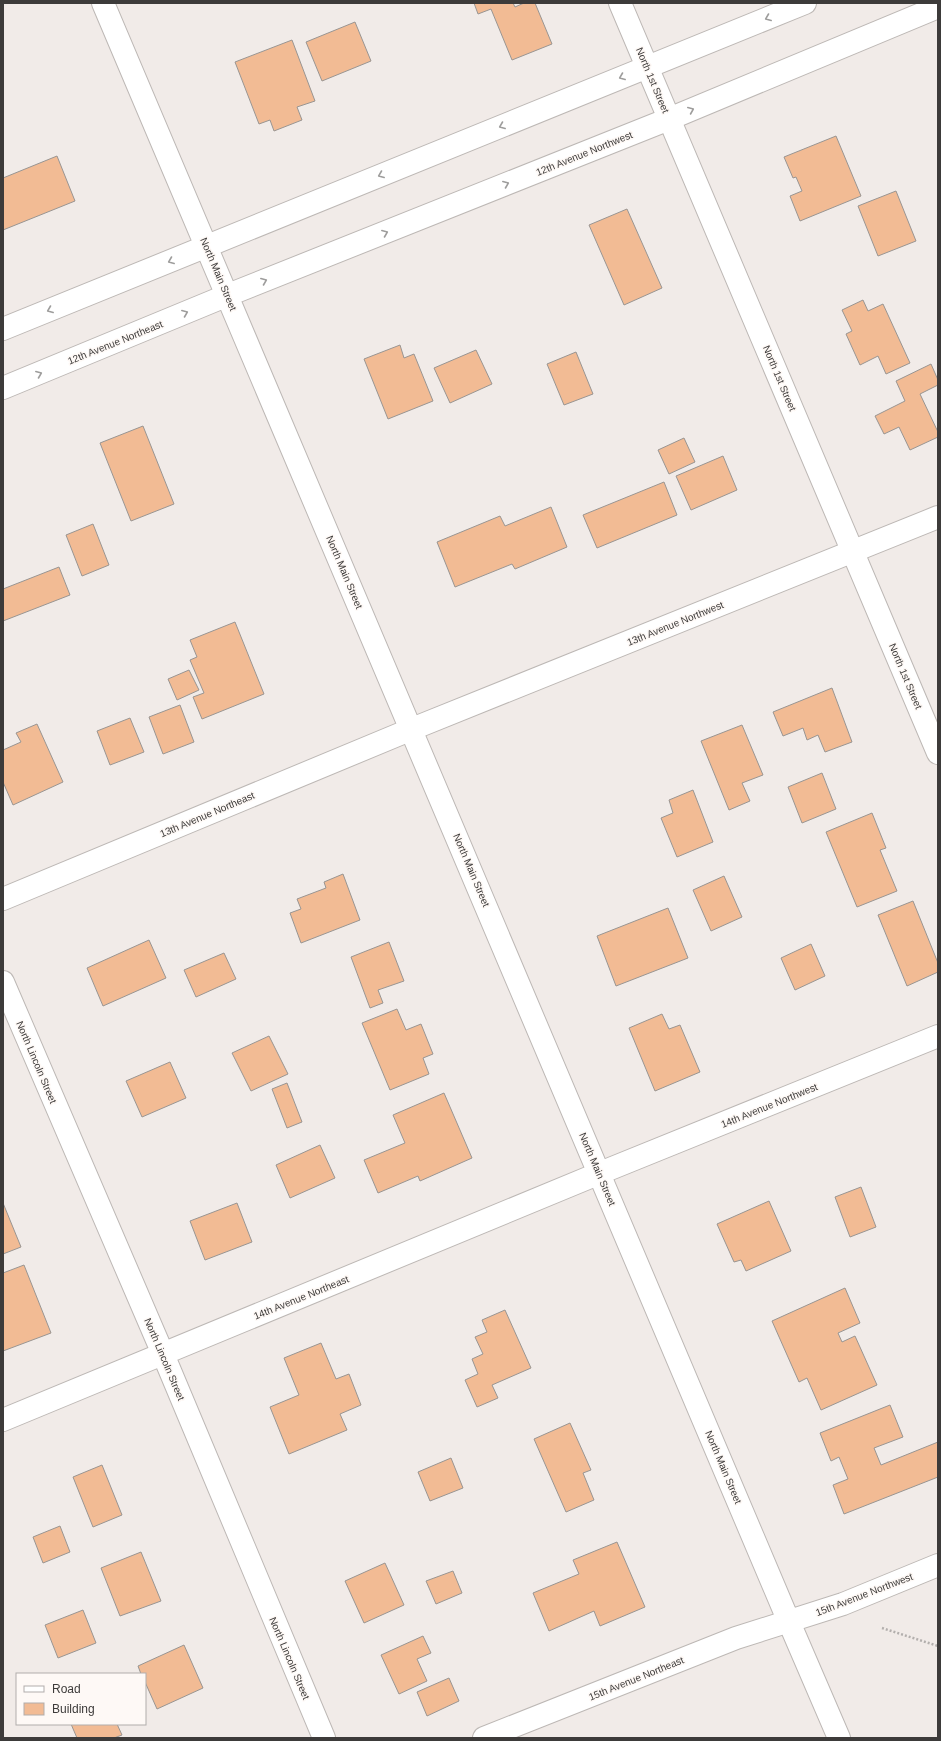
<svg xmlns="http://www.w3.org/2000/svg" width="941" height="1741" viewBox="0 0 941 1741" font-family="Arial,sans-serif">
<style>
.building{fill:#f2bb94;stroke:#999592}
.lines{fill:none;stroke-linecap:round;stroke-linejoin:round}
.street-casing{stroke:#bdb8b5;stroke-width:24}
.secondary-casing{stroke:#bdb8b5;stroke-width:24}
.path{stroke:#b3afad;stroke-width:2.5;stroke-dasharray:2 2;stroke-linecap:butt}
.street{stroke:#fff;stroke-width:22}
.secondary{stroke:#fff;stroke-width:22}
.oneway{stroke:#9e9d9c}
.labels{text-anchor:middle;stroke-width:3;stroke-linejoin:round;paint-order:stroke}
.street-label{font-size:10px;fill:#3d3b3a;stroke:#fef9f6}
</style>
<rect width="100%" height="100%" fill="#f1ebe8"/>
<path class="building" d="M474 3H513L515 7 524 3H535L552 44 512 60 491 9 478 14Z
M355 22 371 61 322 81 306 42Z
M292 40 315 101 297 107 302 120 274 131 270 120 259 124 235 62Z
M836 136 861 196 800 221 790 196 802 191 796 177 793 178 784 157Z
M57 156 75 201 3 230V178Z
M896 191 916 241 878 256 858 206Z
M627 209 662 288 624 305 589 225Z
M863 300 868 311 883 304 910 363 886 374 878 356 860 365 846 334 852 331 842 310Z
M400 345 404 358 414 354 433 401 388 419 364 359Z
M476 350 492 384 450 403 434 368Z
M576 352 593 394 564 405 547 364Z
M931 364 938 380V385L920 394 938 432V437L910 450 899 427 884 434 875 416 905 401 896 381Z
M143 426 174 504 131 521 100 443Z
M684 438 695 462 669 474 658 450Z
M723 456 737 490 691 510 676 476Z
M664 482 677 515 597 548 583 515Z
M551 507 567 547 515 569 512 564 455 587 437 542 500 516 505 526Z
M93 524 109 565 82 576 66 535Z
M59 567 70 595 3 621V589Z
M235 622 264 694 202 719 193 697 204 693 190 660 197 657 190 640Z
M189 670 199 690 177 700 168 679Z
M832 688 852 742 825 752 818 735 807 740 803 728 783 736 773 712Z
M180 705 194 742 163 754 149 717Z
M130 718 144 752 110 765 97 731Z
M37 724 63 782 13 805 3 782V750L21 742 16 733Z
M742 725 763 775 742 783 750 801 729 810 701 741Z
M822 773 836 809 802 823 788 787Z
M693 790 713 842 677 857 661 818 673 813 669 800Z
M872 813 886 848 880 850 897 891 857 907 826 832Z
M343 874 360 920 301 943 290 913 301 909 297 899 326 888 324 882Z
M724 876 742 917 711 931 693 890Z
M913 901 938 963V972L907 986 878 915Z
M668 908 688 958 616 986 597 936Z
M149 940 166 978 103 1006 87 968Z
M389 942 404 981 378 990 383 1003 370 1008 351 957Z
M811 944 825 976 795 990 781 958Z
M224 953 236 979 196 997 184 970Z
M397 1009 406 1030 421 1024 433 1054 423 1058 429 1074 390 1090 362 1023Z
M662 1014 669 1029 680 1025 700 1072 655 1091 629 1028Z
M269 1036 288 1074 251 1091 232 1053Z
M170 1062 186 1098 142 1117 126 1081Z
M287 1083 302 1122 287 1128 272 1089Z
M444 1093 472 1158 420 1181 418 1176 378 1193 364 1160 405 1143 393 1115Z
M320 1145 335 1178 290 1198 276 1165Z
M861 1187 876 1227 850 1237 835 1197Z
M769 1201 791 1251 746 1271 741 1260 734 1262 717 1224Z
M3 1203 21 1247 3 1254Z
M237 1203 252 1242 205 1260 190 1221Z
M24 1265 51 1333 3 1351V1273Z
M845 1288 860 1323 838 1333 842 1342 855 1336 877 1385 821 1410 807 1378 799 1382 772 1321Z
M505 1310 531 1368 492 1385 498 1398 477 1407 465 1380 478 1374 472 1359 483 1354 475 1337 487 1332 482 1320Z
M321 1343 336 1379 349 1374 361 1405 340 1414 347 1430 289 1454 270 1407 299 1395 284 1358Z
M890 1405 903 1437 874 1448 881 1465 938 1442V1477L844 1514 833 1485 848 1479 839 1457 831 1461 820 1433Z
M570 1423 591 1470 583 1473 594 1500 566 1512 534 1439Z
M451 1458 463 1488 430 1501 418 1472Z
M102 1465 122 1515 93 1527 73 1477Z
M60 1526 70 1552 43 1563 33 1537Z
M617 1542 645 1607 600 1626 594 1611 549 1631 533 1593 579 1574 573 1560Z
M141 1552 161 1601 120 1616 101 1568Z
M385 1563 404 1605 364 1623 345 1581Z
M453 1571 462 1593 436 1604 426 1581Z
M83 1610 96 1643 58 1658 45 1625Z
M423 1636 431 1653 417 1659 427 1681 399 1694 381 1655Z
M184 1645 203 1688 157 1709 145 1682V1674H141L138 1666Z
M449 1678 459 1701 427 1716 417 1692Z
M71 1724H117L122 1735 114 1738H77Z"/>
<g class="lines">
<g class="street-casing">
<path id="street" d="M620 3 938 753
M3 899 412 729 938 517
M3 982 163 1354 324 1738
M3 1420 600 1173 938 1036
M789 1622 839 1738"/>
</g>
<g class="secondary-casing">
<path id="secondary" d="M103 3 789 1622
M3 329 805 3
M3 388 228 295 669 119 938 7
M484 1738 736 1638 843 1604 938 1565"/>
</g>
<path class="path" d="M882 1628 938 1646"/>
<use href="#street" class="street"/>
<use href="#secondary" class="secondary"/>
</g>
<defs><path id="oneway-chevron" d="M-2-3.5L2.5 0L-2 3.5" fill="none" stroke-width="1.6" stroke-linecap="round" stroke-linejoin="round"/></defs>
<g class="oneway">
<use href="#oneway-chevron" transform="translate(768 18) rotate(158)"/>
<use href="#oneway-chevron" transform="translate(622 77) rotate(158)"/>
<use href="#oneway-chevron" transform="translate(691 110) rotate(-23)"/>
<use href="#oneway-chevron" transform="translate(502 126) rotate(158)"/>
<use href="#oneway-chevron" transform="translate(381 175) rotate(158)"/>
<use href="#oneway-chevron" transform="translate(506 184) rotate(-22)"/>
<use href="#oneway-chevron" transform="translate(385 233) rotate(-22)"/>
<use href="#oneway-chevron" transform="translate(171 261) rotate(158)"/>
<use href="#oneway-chevron" transform="translate(264 281) rotate(-22)"/>
<use href="#oneway-chevron" transform="translate(50 310) rotate(158)"/>
<use href="#oneway-chevron" transform="translate(185 313) rotate(-22)"/>
<use href="#oneway-chevron" transform="translate(39 374) rotate(-22)"/>
</g>
<g class="labels">
<g class="street-label">
<text transform="translate(653 80) rotate(67)" y="4">North 1st Street</text>
<text transform="translate(584 153) rotate(-22)" y="4">12th Avenue Northwest</text>
<text transform="translate(219 274) rotate(67)" y="4">North Main Street</text>
<text transform="translate(115 342) rotate(-22)" y="4">12th Avenue Northeast</text>
<text transform="translate(780 378) rotate(67)" y="4">North 1st Street</text>
<text transform="translate(345 572) rotate(67)" y="4">North Main Street</text>
<text transform="translate(675 623) rotate(-22)" y="4">13th Avenue Northwest</text>
<text transform="translate(906 676) rotate(67)" y="4">North 1st Street</text>
<text transform="translate(207 814) rotate(-23)" y="4">13th Avenue Northeast</text>
<text transform="translate(472 870) rotate(67)" y="4">North Main Street</text>
<text transform="translate(37 1062) rotate(67)" y="4">North Lincoln Street</text>
<text transform="translate(769 1105) rotate(-22)" y="4">14th Avenue Northwest</text>
<text transform="translate(598 1169) rotate(67)" y="4">North Main Street</text>
<text transform="translate(301 1297) rotate(-22)" y="4">14th Avenue Northeast</text>
<text transform="translate(165 1359) rotate(67)" y="4">North Lincoln Street</text>
<text transform="translate(724 1467) rotate(67)" y="4">North Main Street</text>
<text transform="translate(864 1594) rotate(-21)" y="4">15th Avenue Northwest</text>
<text transform="translate(290 1658) rotate(67)" y="4">North Lincoln Street</text>
<text transform="translate(636 1678) rotate(-22)" y="4">15th Avenue Northeast</text>
</g>
</g>
<rect width="941" height="1741" fill="none" stroke="#3d3b3a" stroke-width="8"/>
<rect x="16" y="1673" width="130" height="52" fill="#fef9f6" stroke="#b1adab"/>
<rect x="24" y="1686" width="20" height="6" fill="#ffffff" stroke="#b1adab"/>
<text x="52" y="1693" font-size="12" fill="#3d3b3a">Road</text>
<rect x="24" y="1703" width="20" height="12" fill="#f2bb94" stroke="#b1adab"/>
<text x="52" y="1713" font-size="12" fill="#3d3b3a">Building</text>
</svg>
